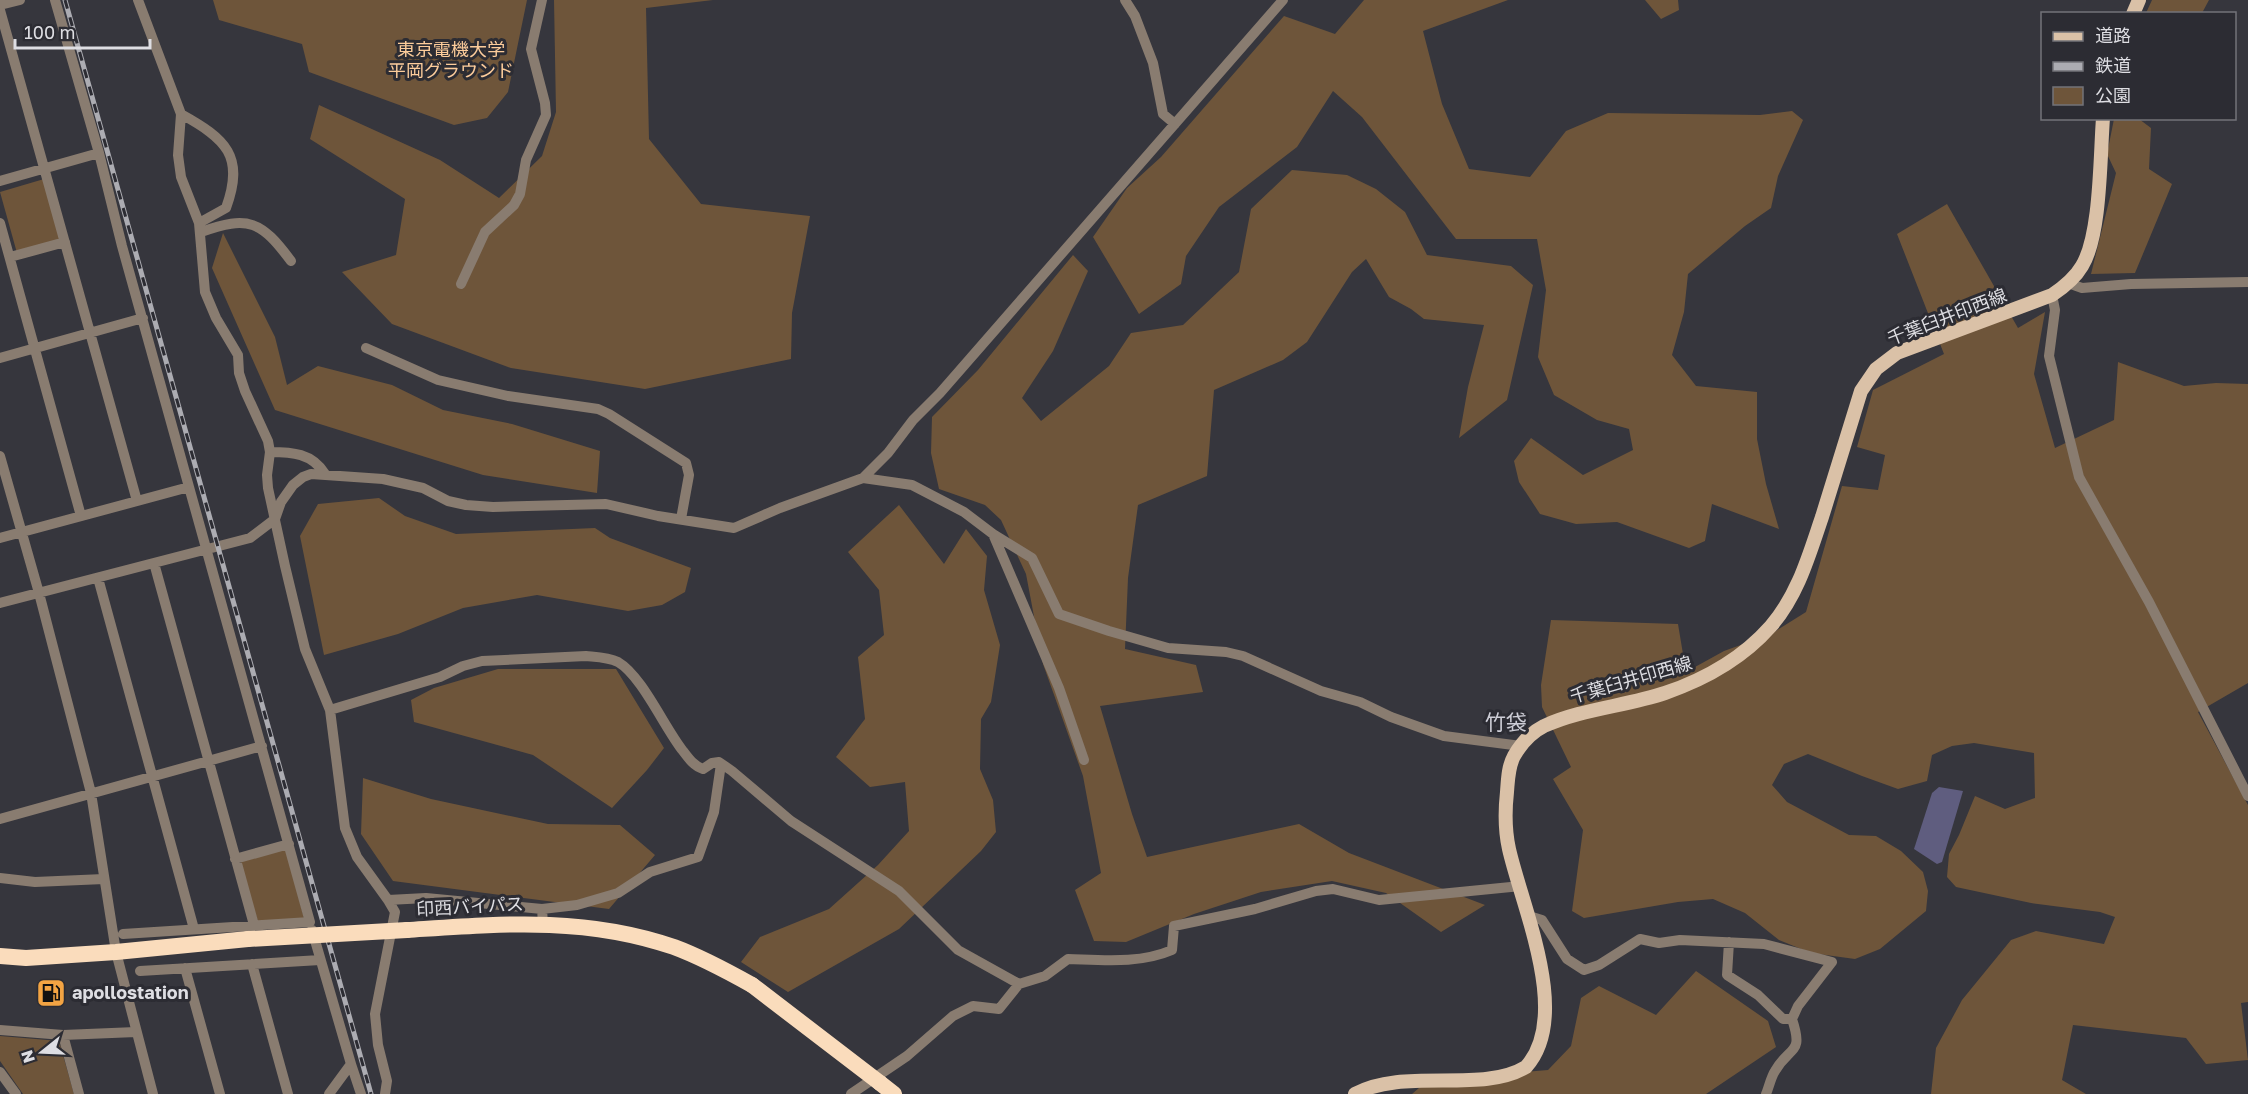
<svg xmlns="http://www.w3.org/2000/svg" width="2248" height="1094" viewBox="0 0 2248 1094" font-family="'Golos Text','Noto Sans JP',sans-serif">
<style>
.green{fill:#6e553a}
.water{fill:#5f5d7f}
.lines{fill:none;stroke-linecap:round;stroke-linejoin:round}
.minor{stroke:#897c70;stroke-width:10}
.major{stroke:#dac1a7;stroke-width:14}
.highway{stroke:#fadcbc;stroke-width:16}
.rail-casing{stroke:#acacb2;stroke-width:5}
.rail{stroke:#2c2c33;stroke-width:3;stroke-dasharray:9;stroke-linecap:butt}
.highway-bridge{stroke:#fadcbc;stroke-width:16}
.labels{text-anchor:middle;stroke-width:6;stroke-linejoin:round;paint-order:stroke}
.park-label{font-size:18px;fill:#fccc9b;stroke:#2c2c33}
.street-label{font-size:18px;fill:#dedee3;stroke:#2c2c33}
.poi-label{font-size:18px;font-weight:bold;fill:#dedee3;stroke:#2c2c33;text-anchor:start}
.quarter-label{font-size:21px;fill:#cdcdd6;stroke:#2c2c33}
</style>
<rect width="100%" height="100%" fill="#36363d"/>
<path class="green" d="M213 0H527L508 92 487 118 454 125 309 72 302 44 219 20Z
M554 0H713L646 8 649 139 701 204 810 216 792 313 791 359 645 389 511 368 392 324 342 272 396 255 405 199 310 139 319 105 440 160 499 198 542 156 556 112Z
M1364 0H1508L1423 31 1442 104 1469 169 1530 177 1566 131 1608 113 1760 115 1792 111 1803 120 1778 176 1771 208 1745 226 1688 274 1684 312 1672 355 1696 386 1757 392V439L1766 484 1779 529 1712 504 1705 541 1689 548 1617 522 1576 524 1540 514 1519 482 1514 461 1531 438 1583 475 1633 450 1629 429 1597 420 1554 395 1538 357 1546 290 1537 239H1456L1362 117 1333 91 1297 147 1219 207 1186 256 1181 284 1139 314 1093 237 1127 188 1161 157 1284 16 1335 34Z
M1645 0H1678L1679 10 1661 19Z
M2152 0H2209L2202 13H2146Z
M2114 119H2139L2151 128 2149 169 2172 184 2135 273 2091 274 2116 173 2107 154Z
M1292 170 1347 175 1376 189 1405 212 1427 255 1511 266 1533 285 1507 400 1459 438 1468 387 1484 325 1424 319 1411 309 1389 297 1366 259 1352 272 1307 342 1283 360 1214 390 1207 476 1138 505 1128 578 1125 649 1196 665 1203 692 1100 706 1132 814 1147 857 1299 824 1349 853 1485 905 1441 932 1386 893 1332 881 1261 892 1194 914 1126 942 1094 941 1075 890 1101 873 1083 776 1043 664 1026 574 1001 520 985 505 939 489 931 453 932 417 978 370 1073 255 1088 271 1053 351 1022 398 1041 421 1109 366 1131 333 1183 325 1239 272 1251 209Z
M44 179 61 241 17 253 0 192Z
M1947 204 2018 328 2045 312 2034 374 2055 448 2114 420 2118 362 2184 386 2216 383 2248 384V683L2198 712 2248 805V1002L2241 1003 2248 1060 2206 1064 2186 1038 2073 1025 2062 1080 2086 1094H1931L1936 1048 1962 1000 2011 940 2036 931 2104 944 2115 917 2100 912 2031 903 1956 887 1947 877 1949 854 1959 835 1975 796 2005 809 2035 798 2034 753 1974 743 1952 746 1932 755 1927 781 1898 789 1862 776 1808 754 1784 764 1772 785 1787 802 1849 835 1876 836 1901 851 1923 872 1928 891 1926 911 1880 949 1855 959 1811 953 1779 940 1745 913 1713 899 1678 902 1584 918 1572 911 1583 830 1553 779 1571 767 1542 707 1541 685 1551 620 1678 624 1686 672 1724 651 1771 634 1806 612 1842 486 1878 490 1885 455 1857 447 1873 390 1944 354 1897 234Z
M223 233 275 337 287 385 318 366 392 385 443 410 512 424 600 451 597 493 483 475 275 410 212 268Z
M379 498 405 516 456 534 595 528 610 538 691 568 685 592 662 605 628 611 537 595 463 608 398 634 324 655 300 536 318 504Z
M899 505 944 564 966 529 987 556 984 590 1000 645 991 702 981 719 980 769 993 800 996 832 981 851 899 929 788 992 741 962 760 937 829 909 878 865 909 831 905 782 870 787 836 757 865 719 858 657 884 635 879 590 848 552Z
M498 669H616L664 748 647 770 612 808 533 755 414 722 411 700 434 688Z
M363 778 431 799 548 824 620 825 655 855 609 909 393 881 361 834Z
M286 849 304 918 258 922 240 863 243 861Z
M1696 971 1768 1021 1776 1047 1706 1094H1412L1434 1075 1500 1074 1548 1070 1571 1046 1581 998 1599 986 1656 1015Z
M0 1036 59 1041 74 1094H23L0 1061Z"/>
<path class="water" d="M1939 787 1963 791 1942 862 1937 864 1914 849 1932 793Z"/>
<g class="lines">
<path class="minor" d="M55 0 99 153 122 246 310 922 123 934
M138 0 181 114 178 155 181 177 199 223 205 292 216 318 238 355 239 373 245 391 268 441 270 452 267 475 268 488 285 566 305 649 330 710 345 828 357 857 388 900 395 912 375 1014 378 1045 387 1081 385 1094
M1125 0 1135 16 1153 63 1163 114 1175 124
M0 5 20 0
M0 10 137 501
M181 114C226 139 245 156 226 208L199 223
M0 181 99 153
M0 223 81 516
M201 232C249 215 261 221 291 261
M10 257 65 242
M2068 283 2082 288 2131 284 2248 282
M461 284 485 232 514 205 520 194 526 160 546 115 545 103 531 49 542 0
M2052 295 2055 310 2049 356 2079 477 2149 602 2248 796
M366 348 438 380 508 396 598 409 609 414 686 463 689 475 681 519
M0 358 143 318
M270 452C292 452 312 453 325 474
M0 456 39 593 91 793 116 952 153 1094
M863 478 912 485 964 512 993 534 1059 688 1084 760
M993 534 1032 558 1059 614 1109 631 1168 648 1226 652 1243 656 1321 691 1360 702 1391 717 1444 736 1521 746
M0 538 189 487
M154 563 254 925
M98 578 194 929
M0 603 250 538 275 519 281 502 293 485 303 477 311 474 383 479 423 488 448 501 466 505 493 507 606 504 658 516 734 528 780 508 863 478 888 453 913 420 940 393 1283 0
M330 710 440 677 463 666 482 661 586 656C597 657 608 657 618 662 642 676 664 727 683 751 689 759 694 766 703 769L712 763 719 762 732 771 791 821 899 891 958 950 1019 984
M0 819 262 746
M235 859 289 844
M0 878 35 882 104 879
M388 900 426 898 542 909 543 924
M542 909 577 905 618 893 650 872 698 857 714 812 721 764
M1529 916 1542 920 1567 959 1584 970 1599 965 1640 939 1659 943 1680 940 1764 944 1832 962 1798 1006 1792 1019C1804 1055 1790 1045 1775 1071 1771 1077 1769 1087 1766 1094
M312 930 351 1064 329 1094
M1729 942 1727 975 1758 995 1783 1019H1792
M252 964 288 1094
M185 968 220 1094
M140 971 320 960
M0 1030 63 1035 136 1032
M63 1035 79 1094
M351 1064 361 1094
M0 1072 16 1094
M851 1094 907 1056 953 1016 973 1006 999 1009 1019 984 1045 976 1068 959C1102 960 1140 964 1172 950L1174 926 1255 909 1316 891 1333 889 1379 900 1521 886"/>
<path class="major" d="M2133 14 2139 0
M1355 1094C1404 1067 1482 1094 1526 1067 1572 1016 1522 907 1509 849 1505 831 1505 810 1507 792 1508 780 1508 767 1514 756 1521 744 1532 732 1544 726 1581 709 1626 706 1665 693 1706 679 1742 659 1771 626 1798 595 1809 555 1822 517 1835 475 1848 433 1861 391L1876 369 1897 353 2052 295C2064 287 2075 278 2082 266 2101 235 2100 156 2103 118"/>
<path class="highway" d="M407 930C500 924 584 916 674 947 701 957 727 971 752 985
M0 956 26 958 116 952 248 939
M880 1083 894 1094"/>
<g class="rail-casing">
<path id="rail" d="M65 0 371 1094"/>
</g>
<use href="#rail" class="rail"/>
<path class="highway-bridge" d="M248 939 407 930
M752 985 880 1083"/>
</g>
<defs>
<g id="fuel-square" transform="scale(1.5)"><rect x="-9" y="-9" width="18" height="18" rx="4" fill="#f3a443" stroke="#2c2c33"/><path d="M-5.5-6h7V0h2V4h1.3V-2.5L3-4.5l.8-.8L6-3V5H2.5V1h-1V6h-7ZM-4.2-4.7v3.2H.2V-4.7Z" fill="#111"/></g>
</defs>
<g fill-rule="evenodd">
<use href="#fuel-square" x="51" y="993"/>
</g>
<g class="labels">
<g class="park-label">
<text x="451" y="56">東京電機大学<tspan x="451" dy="21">平岡グラウンド</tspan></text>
</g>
<g class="street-label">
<text transform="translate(1947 317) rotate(-21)" y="6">千葉臼井印西線</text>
<text transform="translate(1631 680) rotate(-16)" y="6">千葉臼井印西線</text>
<text transform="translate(470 907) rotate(-3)" y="6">印西バイパス</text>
</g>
<g class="poi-label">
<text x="72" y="999">apollostation</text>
</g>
<g class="quarter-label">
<text x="1506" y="730">竹袋</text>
</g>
</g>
<rect x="2041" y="12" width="195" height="108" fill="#2c2c33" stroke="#737379" stroke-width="1.5"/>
<rect x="2053" y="32" width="30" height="9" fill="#dac1a7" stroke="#737379" stroke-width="1.5"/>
<text x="2095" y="42" font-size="18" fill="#dedee3">道路</text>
<rect x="2053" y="62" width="30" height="9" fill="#acacb2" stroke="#737379" stroke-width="1.5"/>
<text x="2095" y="72" font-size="18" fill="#dedee3">鉄道</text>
<rect x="2053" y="87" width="30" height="18" fill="#6e553a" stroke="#737379" stroke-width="1.5"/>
<text x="2095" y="102" font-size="18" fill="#dedee3">公園</text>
<g transform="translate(42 1052) rotate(252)" stroke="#2c2c33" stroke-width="4.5" paint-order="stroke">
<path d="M0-4.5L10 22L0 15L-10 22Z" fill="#dedee3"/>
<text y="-9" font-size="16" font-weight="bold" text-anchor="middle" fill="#dedee3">N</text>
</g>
<path d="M15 39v9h135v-9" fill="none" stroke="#dedee3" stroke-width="3"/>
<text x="24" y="39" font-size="18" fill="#dedee3" stroke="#2c2c33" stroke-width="4.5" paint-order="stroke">100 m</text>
</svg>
